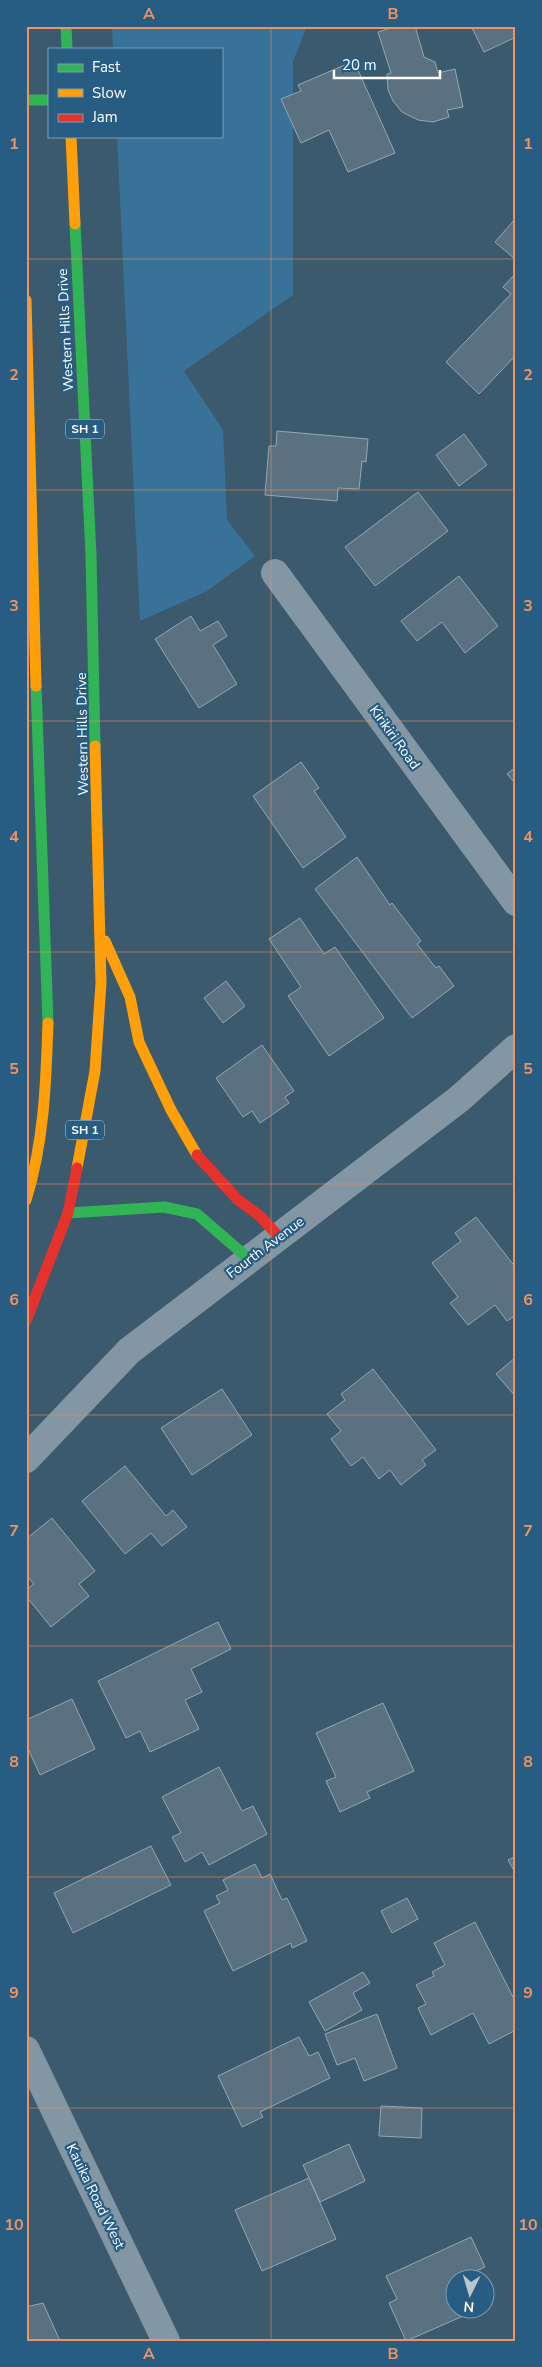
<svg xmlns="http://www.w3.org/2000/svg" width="542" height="2367" viewBox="0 0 542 2367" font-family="'Nunito Sans',sans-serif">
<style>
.green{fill:#397298}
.building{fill:#597180;stroke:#96a7b2}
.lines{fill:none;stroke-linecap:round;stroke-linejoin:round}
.street{stroke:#8296a4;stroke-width:28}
.fast{stroke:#30b455;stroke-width:11}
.slow{stroke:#ff9f0a;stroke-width:11}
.jam{stroke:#e5322d;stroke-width:11}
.grid{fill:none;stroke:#f09361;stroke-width:1;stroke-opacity:0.55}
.labels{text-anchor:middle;stroke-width:4.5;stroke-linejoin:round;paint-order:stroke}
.shield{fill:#275d83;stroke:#beceda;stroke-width:1}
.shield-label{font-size:12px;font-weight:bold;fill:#fff}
.street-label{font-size:14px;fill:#fff;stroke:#275d83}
.neatline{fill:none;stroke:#f09361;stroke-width:2}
.grid-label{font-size:16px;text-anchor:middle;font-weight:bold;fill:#f09361}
</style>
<rect width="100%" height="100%" fill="#3c5a6e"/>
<path class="green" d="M112 26H307L293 61V295L184 371 223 430 227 520 255 556 207 591 140 621 117 136H221V49H113Z"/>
<path class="building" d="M397 26H415L424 57 435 62 438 73 455 69 463 107 447 110 449 117 433 122 418 120 402 112 393 101 388 90 387 74 391 73 378 32Z
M471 26H516V37L484 52Z
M354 61 395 153 348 172 329 130 301 143 281 99 301 91 298 85Z
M516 218V260L495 242Z
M516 273V355L479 394 446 362 511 294 503 287Z
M277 431 368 439 366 462 362 461 359 489 338 488 337 501 265 495 269 446H276Z
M464 434 487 465 459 486 436 455Z
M418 492 448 531 375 586 345 547Z
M459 576 498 626 465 653 442 622 417 641 401 621Z
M191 616 200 631 218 621 227 636 213 645 237 684 199 708 155 639Z
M301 762 319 788 314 791 346 837 303 868 253 796Z
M516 767V784L507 774Z
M357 857 390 905 392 903 421 941 417 944 436 968 439 966 454 986 412 1018 315 889Z
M300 918 324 954 335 947 384 1018 329 1056 288 996 301 987 269 939Z
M226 981 245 1006 223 1023 204 998Z
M262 1045 294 1091 285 1097 289 1103 260 1123 252 1111 243 1117 216 1078Z
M476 1217 516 1268V1315L507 1321 495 1305 468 1325 450 1303 458 1297 432 1263 461 1241 455 1233Z
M516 1357V1397L496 1374Z
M373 1369 436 1450 422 1460 426 1465 401 1485 390 1470 379 1479 363 1457 351 1466 331 1439 341 1431 327 1414 345 1400 341 1394Z
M222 1389 252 1435 192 1475 161 1428Z
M125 1466 166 1516 173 1510 187 1527 162 1546 151 1533 125 1554 82 1501Z
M52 1518 95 1571 79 1584 89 1596 51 1627 26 1596V1590L34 1584 26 1575V1539Z
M218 1622 231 1649 191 1669 202 1692 185 1700 199 1729 150 1752 140 1731 126 1738 98 1681Z
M72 1699 95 1749 40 1775 26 1744V1720Z
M383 1703 414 1771 367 1792 370 1798 340 1812 326 1781 336 1777 316 1733Z
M219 1767 242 1811 253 1806 267 1834 209 1865 202 1852 185 1862 172 1837 181 1833 162 1797Z
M151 1846 171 1885 73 1933 54 1893Z
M516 1856V1874L508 1860Z
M255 1864 262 1878 270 1874 282 1900 287 1898 307 1941 292 1948 291 1943 233 1971 204 1911 220 1903 216 1896 228 1890 223 1880Z
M407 1898 418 1919 392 1933 381 1911Z
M475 1922 516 2003V2030L489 2044 473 2013 431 2035 418 2008 426 2004 416 1985 434 1976 432 1972 445 1965 434 1943Z
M363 1972 370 1983 353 1993 362 2010 325 2031 309 2002Z
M377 2014 397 2068 364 2081 355 2058 337 2065 325 2034Z
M299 2037 309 2056 318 2052 330 2078 260 2112 263 2117 242 2127 218 2076Z
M381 2106 422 2108 421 2138 379 2136Z
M349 2144 365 2181 320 2202 303 2165Z
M309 2178 336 2239 262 2271 235 2210Z
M471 2237 485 2267 468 2275 471 2280H454V2310H477L406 2341 389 2303 397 2299 386 2276Z
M43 2303 60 2341H26V2307Z"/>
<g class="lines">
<path class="street" d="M275 573 516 902
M26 1459 129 1351 459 1099 516 1048
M26 2050 166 2341"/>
<path class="fast" d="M66 26 67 49
M26 100H49
M75 224 91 555 95 746
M36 686 48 1023
M68 1213 164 1207 197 1214 249 1259"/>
<path class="slow" d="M71 136 75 224
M26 300 36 686
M105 941 130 997 139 1042 171 1110 197 1155
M77 1168 95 1071 101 983 95 746
M26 1200C44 1143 46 1083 48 1023"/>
<path class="jam" d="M197 1155 237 1199 260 1216 279 1237
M26 1321 68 1213 77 1168"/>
</g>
<path class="grid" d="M271 26V2341M26 259H516M26 490H516M26 721H516M26 952H516M26 1184H516M26 1415H516M26 1646H516M26 1877H516M26 2108H516"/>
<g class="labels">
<g class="shield">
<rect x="66" y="419.5" width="38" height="19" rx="4"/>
<rect x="66" y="1120.5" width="38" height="19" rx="4"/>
</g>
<g class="shield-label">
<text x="85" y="433">SH 1</text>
<text x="85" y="1134">SH 1</text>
</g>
<g class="street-label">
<text transform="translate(65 330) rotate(-93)" y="5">Western Hills Drive</text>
<text transform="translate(82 734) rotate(-91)" y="5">Western Hills Drive</text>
<text transform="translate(395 737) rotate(54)" y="5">Kirikiri Road</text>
<text transform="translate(265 1247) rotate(-37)" y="5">Fourth Avenue</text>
<text transform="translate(96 2196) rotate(64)" y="5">Kauika Road West</text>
</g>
</g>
<rect width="542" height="2367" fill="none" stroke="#275d83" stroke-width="55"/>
<rect x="48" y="48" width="175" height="90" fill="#275d83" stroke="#7d9eb5"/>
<rect x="58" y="64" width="25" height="8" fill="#30b455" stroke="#7d9eb5"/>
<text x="92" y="72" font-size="15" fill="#ffffff">Fast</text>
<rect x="58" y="89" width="25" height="8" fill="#ff9f0a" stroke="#7d9eb5"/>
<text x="92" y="98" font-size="15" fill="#ffffff">Slow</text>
<rect x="58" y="114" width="25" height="8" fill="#e5322d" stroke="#7d9eb5"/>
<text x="92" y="122" font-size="15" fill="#ffffff">Jam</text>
<g transform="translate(470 2294) rotate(185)"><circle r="24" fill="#275d83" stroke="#7d9eb5"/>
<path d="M0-4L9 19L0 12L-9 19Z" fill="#bbc5cc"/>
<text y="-8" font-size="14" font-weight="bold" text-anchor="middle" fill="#ffffff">N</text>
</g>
<path d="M334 70v8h106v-8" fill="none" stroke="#ffffff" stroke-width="2.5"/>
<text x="342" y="70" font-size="15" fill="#ffffff" stroke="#275d83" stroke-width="4" paint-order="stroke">20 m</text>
<rect x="28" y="28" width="486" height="2312" class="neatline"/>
<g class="grid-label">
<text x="149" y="19">A</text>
<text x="393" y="19">B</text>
<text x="14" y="149">1</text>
<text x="528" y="149">1</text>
<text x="14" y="380">2</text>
<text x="528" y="380">2</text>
<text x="14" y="611">3</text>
<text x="528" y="611">3</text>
<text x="14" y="842">4</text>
<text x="528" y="842">4</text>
<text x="14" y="1074">5</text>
<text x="528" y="1074">5</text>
<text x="14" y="1305">6</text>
<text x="528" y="1305">6</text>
<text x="14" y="1536">7</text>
<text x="528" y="1536">7</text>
<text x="14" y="1767">8</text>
<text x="528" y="1767">8</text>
<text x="14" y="1998">9</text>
<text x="528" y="1998">9</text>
<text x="14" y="2230">10</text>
<text x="528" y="2230">10</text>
<text x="149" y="2359">A</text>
<text x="393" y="2359">B</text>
</g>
</svg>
